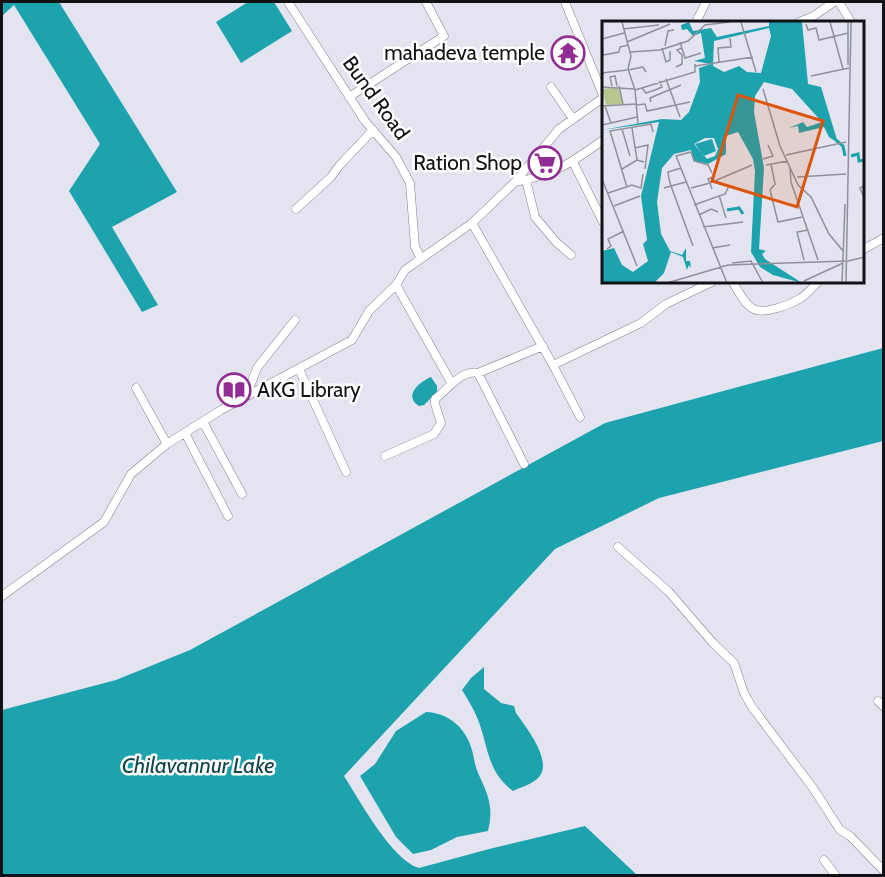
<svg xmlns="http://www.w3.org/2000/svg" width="885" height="877" viewBox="0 0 885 877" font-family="Cabin,sans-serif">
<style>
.water{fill:#1ca3ae}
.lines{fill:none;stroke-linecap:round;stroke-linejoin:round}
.minor-casing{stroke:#80818b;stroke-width:9}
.minor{stroke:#fff;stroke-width:8}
.labels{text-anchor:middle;stroke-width:5;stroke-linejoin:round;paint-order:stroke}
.poi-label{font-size:21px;fill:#121216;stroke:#fff;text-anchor:end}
.street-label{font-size:21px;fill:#121216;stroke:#fff}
.water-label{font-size:22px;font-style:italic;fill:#0e444a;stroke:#fff}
.inset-river{fill:none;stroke:#1ca3ae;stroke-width:3}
.inset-road{fill:none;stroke:#8f9099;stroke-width:1.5}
.view{fill:#dd550c;fill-opacity:0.15;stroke:#dd550c;stroke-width:3}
.inset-edge{fill:none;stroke:#121216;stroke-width:3}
</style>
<rect width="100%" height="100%" fill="#e3e4f0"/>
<path class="water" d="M2 2H59L177 192 112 227 158 305 142 312 69 191 100 144 14 5 2 16Z
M248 2H274L292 31 241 63 216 22Z
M883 348V441L659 498 555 549 344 776C360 801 392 860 419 868L493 848 585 826 637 875H2V710L116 680 190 650 605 423Z
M431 377 437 386V392L424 405 419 406C403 396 419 382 431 377Z
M484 667V689L501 703 514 706 516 713C526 727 553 761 539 777 533 784 521 787 513 791 485 770 489 744 476 715 472 706 467 698 462 690L471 678Z
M426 712C449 713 466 728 472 750 474 758 475 766 478 773 488 795 494 806 488 831L457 837 431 850 413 854 396 837 360 776 375 764 396 731Z"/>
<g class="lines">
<g class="minor-casing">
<path id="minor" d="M288 2 365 121 396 157 410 183 415 247 421 258
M565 2 603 95
M839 2 851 22
M696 22 706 2
M799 22 812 17 834 2
M551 87 573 119
M349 97 444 36 426 2
M573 162 603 222
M526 180 535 217 556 242 571 255
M515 182C552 176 573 162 603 140
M296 209 331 177 339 166 373 130
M472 223 553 365 580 417
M862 250 884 238
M733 282C738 291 744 303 752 308 763 316 791 304 801 298 807 294 813 287 818 282
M396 285 452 384
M553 365 641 323 666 304 712 282
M299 369 346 472
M478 373 543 346
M136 388 167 444
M246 397 257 368 295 320
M203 422 242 494
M185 433 228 516
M385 456 434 434 441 423 435 404V399C447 390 462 369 478 373L524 464
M618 547 669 592 713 643 734 663 744 693 752 707 813 788 840 830 850 836 884 871
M2 596 104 522 131 474 167 444 221 410 352 340 369 311 396 285 405 270 472 223 515 182 559 129 603 98
M878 701 884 707
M824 860 836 876"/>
</g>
<use href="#minor" class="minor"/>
</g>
<defs>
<g id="temple-ring" transform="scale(1.725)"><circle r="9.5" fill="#fff" stroke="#912d94" stroke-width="1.5"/><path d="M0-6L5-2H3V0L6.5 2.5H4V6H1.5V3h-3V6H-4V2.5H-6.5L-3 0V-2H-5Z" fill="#912d94"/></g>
<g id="supermarket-ring" transform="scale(1.725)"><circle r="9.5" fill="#fff" stroke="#912d94" stroke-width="1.5"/><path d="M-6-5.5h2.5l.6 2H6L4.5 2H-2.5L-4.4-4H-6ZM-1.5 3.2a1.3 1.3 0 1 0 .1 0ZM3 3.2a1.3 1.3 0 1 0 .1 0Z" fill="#912d94"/></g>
<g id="library-ring" transform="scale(1.725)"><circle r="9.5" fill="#fff" stroke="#912d94" stroke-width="1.5"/><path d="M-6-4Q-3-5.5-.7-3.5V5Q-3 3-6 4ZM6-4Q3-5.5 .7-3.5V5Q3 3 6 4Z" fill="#912d94"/></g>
</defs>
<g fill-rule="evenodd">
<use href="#temple-ring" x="568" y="53"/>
<use href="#supermarket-ring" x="545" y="163"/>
<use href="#library-ring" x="234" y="390"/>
</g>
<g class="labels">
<g class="poi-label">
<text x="545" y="60">mahadeva temple</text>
<text x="522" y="170">Ration Shop</text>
<text x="257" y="397" text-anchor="start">AKG Library</text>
</g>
<g class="street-label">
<text transform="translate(376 98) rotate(54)" y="7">Bund Road</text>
</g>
<g class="water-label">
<text x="198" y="773">Chilavannur Lake</text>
</g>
</g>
<g transform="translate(602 21)">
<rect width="262" height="262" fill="#e3e4f0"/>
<path d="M16 66 21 83 4 84 0 68Z" fill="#b6c68e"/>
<path d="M87 1 91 10 109 7 115 16 167 5V1H200L206 63 219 66 236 122 227 116 222 106 197 112 196 105 187 107 201 101 205 106 220 101 190 68 162 61 153 75 152 91 162 147 157 228 164 230 160 233 163 238 200 262 171 254 158 246 149 231 153 150 151 138 136 111 124 115V133L106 143 92 140 89 129 72 133 60 147 55 181 59 213 68 230 80 234 84 227V240H88L89 247 87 244 85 249 81 236 69 231 62 252 52 262H0V230L12 227 20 244 31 251 46 240 41 223 45 219 39 175 57 101 0 109 60 98 79 99 87 91 98 61 97 47 109 43 92 40 103 37 99 12 91 15 85 8 80 9 79 4ZM167 7 169 15 159 52 145 51 137 45 122 51 111 45 112 20ZM103 117H112L116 128 113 135 105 138 92 123ZM110 118 114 130 102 135 93 123Z" fill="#1ca3ae" fill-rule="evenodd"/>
<path class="inset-river" d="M234 119 241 125 243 135M249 135 256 133 257 140 263 139M125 189 137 187 141 193"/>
<path class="inset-road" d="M20 1 29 35 26 48 33 69 36 103M139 1 154 51M228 1 241 48M204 3 206 9 214 7 217 19 246 12M21 8 57 4M0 18 22 12M25 21 68 3M78 21 83 37 99 32M0 23 1 34 17 31 18 26 26 24M63 25 66 10 72 9M60 27 64 41 68 39V30M28 31 58 29 86 20 103 4 127 1M117 41 116 27 129 26 128 17M246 44V1M93 45 151 36M74 46 80 43V34L75 29 80 27M26 49 41 46 44 51M0 52 25 49M209 55 247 47M64 58 78 96M10 65 8 56 13 55 15 65M17 65 21 83M0 66 32 68M40 67 44 72 53 69 60 66 57 60M161 68 178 125 196 164 209 176 227 213 242 231M33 69 93 51V43M49 81 48 77 79 64M34 84 43 83 45 90 88 81M0 85 34 83M3 85 9 102M0 104 35 96M30 107 35 139M20 108 28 135M33 127 46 124 43 148M184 134 244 121M161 138 171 135 166 124M169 143 173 163 168 169 176 201 200 196M164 144 186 140M79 147 66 151 67 158 69 165 84 161M188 147 189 161 216 239M20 148 35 139 42 141M110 152 106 144 92 140 89 131 74 135 125 262M113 155 106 158 108 162 150 144M195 156 244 153M0 158 35 245M263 164 258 167 263 179M25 166 8 110 49 103 51 111M62 167 69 165 91 225M89 167 108 162 110 168M6 172 30 164 39 167 41 153M117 174 124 197M92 184 123 173 127 165M12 185 38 175M97 194 109 188 116 191M101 206 141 201M110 227 128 224M5 228 9 225 6 218 22 210M202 239 195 211 206 209M130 242 149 240 161 262M202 260 241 242M65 262 126 244 246 240 263 236M240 262 243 183M244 262 249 1"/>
<path class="view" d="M136 74 221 100 195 186 110 160Z"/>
<rect width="262" height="262" class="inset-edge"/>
</g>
<rect width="885" height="877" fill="none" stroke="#121216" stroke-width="6"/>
</svg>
